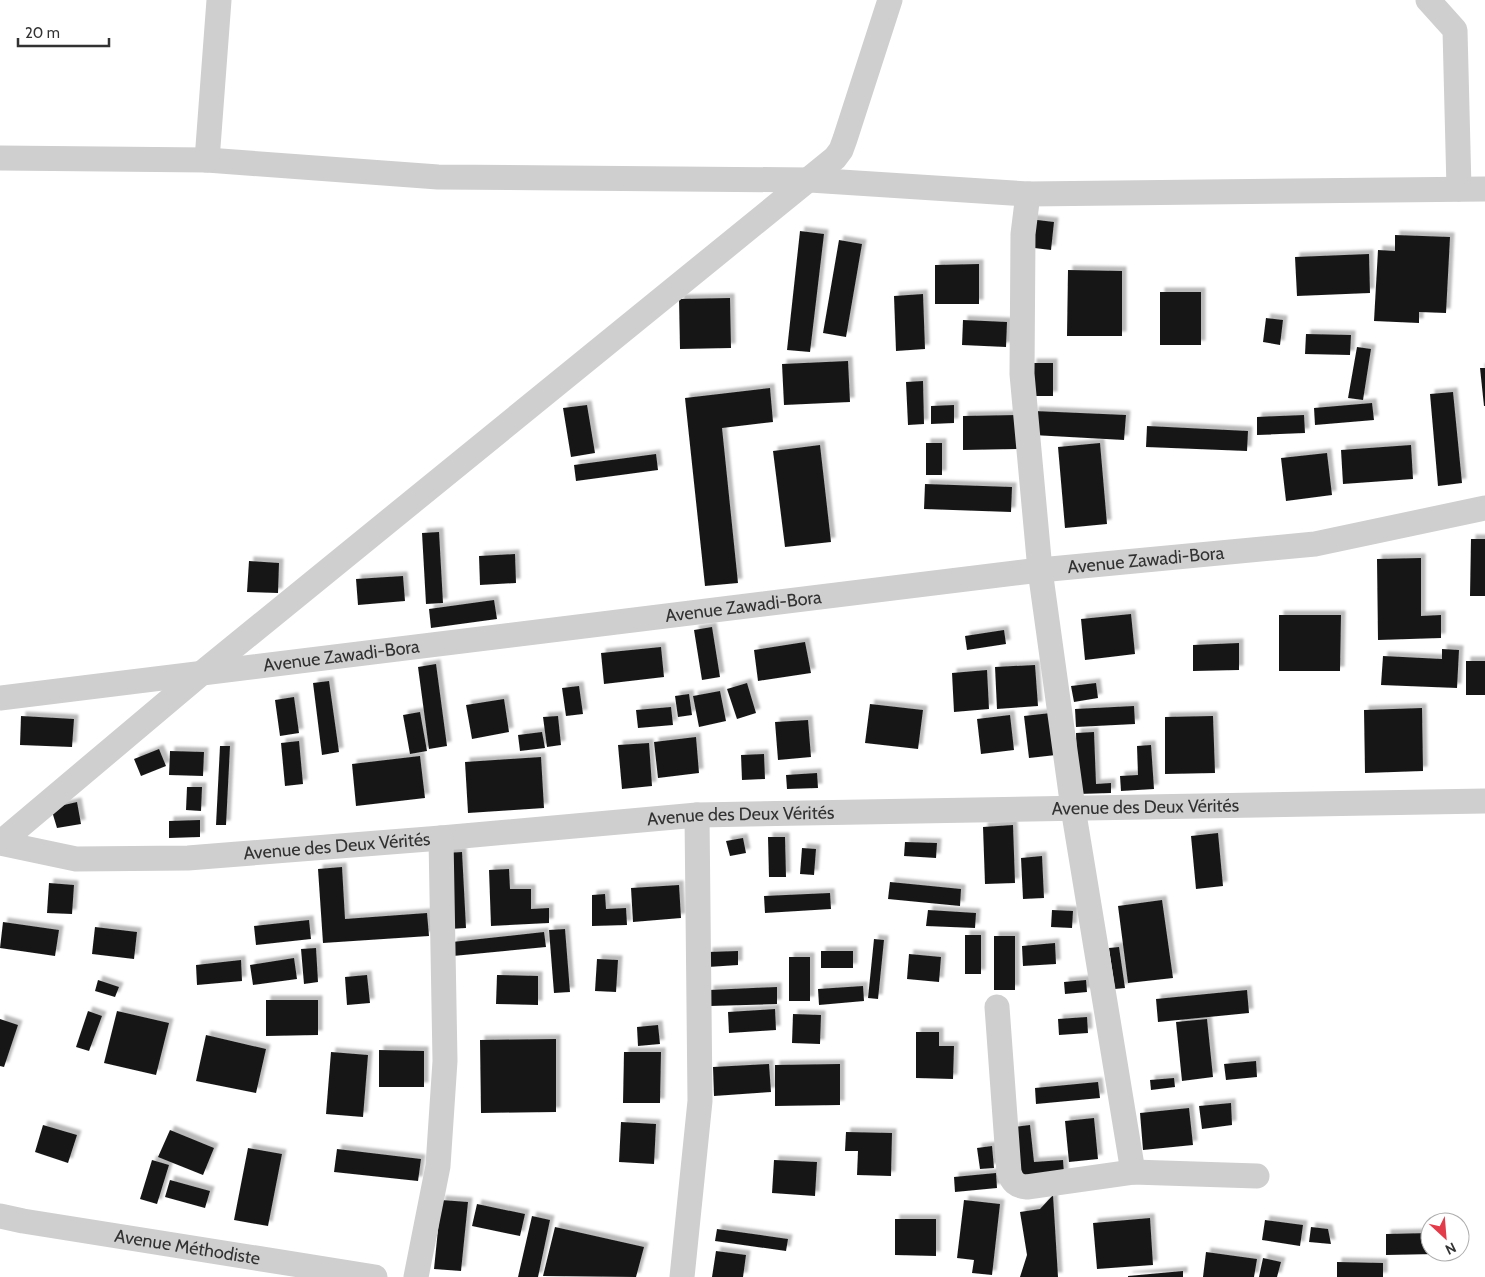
<svg xmlns="http://www.w3.org/2000/svg" width="1485" height="1277" viewBox="0 0 1485 1277" font-family="Cabin,sans-serif">
<style>
.building{fill:#191919;filter:url(#shadow)}
.lines{fill:none;stroke-linecap:round;stroke-linejoin:round}
.minor{stroke:#cfcfcf;stroke-width:25}
.labels{text-anchor:middle;stroke-width:5;stroke-linejoin:round;paint-order:stroke}
.street-label{font-size:18px;fill:#323232;stroke:#fff}
</style>
<defs>
<filter id="shadow"><feDropShadow dx="4.5" dy="-4.5" stdDeviation="1" flood-color="#0004"/></filter>
</defs>
<rect width="100%" height="100%" fill="#fff"/>
<path class="building" d="M1029 219 1054 222 1051 250 1026 247Z
M800 231 824 234 810 352 787 350Z
M1395 235 1450 237 1446 313 1419 312V323L1374 321 1378 250 1395 251Z
M839 240 862 244 846 337 823 333Z
M1369 254 1370 293 1297 296 1295 257Z
M979 264V304H935V265Z
M1068 270 1122 271V336H1067Z
M1160 292H1201V345H1160Z
M923 294 925 349 896 351 894 296Z
M730 298 731 348 680 349 679 299Z
M1266 318 1283 320 1280 345 1263 342Z
M963 320 1007 322 1006 347 962 345Z
M1306 334 1351 335 1350 355 1305 354Z
M1357 347 1371 349 1363 400 1348 398Z
M848 361 850 402 784 405 782 364Z
M1032 363H1053V396H1032Z
M1480 368H1485V406H1484Z
M923 381 924 424 908 425 906 382Z
M770 388 773 422 722 428 738 583 705 586 685 398Z
M1453 392 1462 483 1438 486 1430 394Z
M1372 403 1374 420 1315 425 1314 408Z
M587 405 595 453 571 457 563 408Z
M954 405V423L931 424V406Z
M1034 411 1126 415 1124 440 1033 435Z
M1017 415V449L963 450V416Z
M1304 415 1305 433 1257 435V417Z
M1147 426 1248 431 1247 451 1146 447Z
M926 443H942V475H926Z
M1100 443 1107 524 1065 528 1058 447Z
M820 445 831 542 785 547 773 451Z
M1411 445 1413 479 1343 484 1341 450Z
M1327 453 1332 495 1286 501 1281 458Z
M656 454 658 470 576 481 574 465Z
M925 484 1012 487 1011 512 924 509Z
M439 532 443 603 426 604 422 533Z
M1471 539H1485V596H1470Z
M515 554 516 583 480 585 479 556Z
M1421 558V616L1441 615V638L1378 640 1377 559Z
M249 561 279 563 278 593 247 592Z
M403 576 405 601 358 605 356 579Z
M494 600 497 619 431 628 429 609Z
M1131 614 1135 654 1085 660 1081 619Z
M1279 615H1341L1340 671H1279Z
M712 627 720 677 702 680 694 630Z
M1004 630 1006 644 967 650 965 636Z
M805 642 811 673 758 681 754 650Z
M1239 643V670L1193 671V645Z
M661 647 664 677 604 684 601 653Z
M1442 649 1459 650 1457 688 1381 685 1383 656 1442 659Z
M1466 661H1485V695H1466Z
M436 664 447 746 429 749 418 667Z
M1035 665 1038 706 997 709 995 667Z
M987 670 989 709 954 712 952 673Z
M329 681 339 752 322 755 313 683Z
M747 683 756 713 737 719 727 689Z
M1096 683 1098 698 1074 702 1071 686Z
M579 686 583 714 566 716 562 688Z
M720 691 726 721 699 727 693 696Z
M689 694 692 715 678 717 675 696Z
M294 697 299 733 280 736 275 700Z
M504 699 509 732 472 739 466 705Z
M870 704 923 710 918 749 865 743Z
M1134 706 1135 724 1076 727 1075 709Z
M671 707 673 725 638 728 636 710Z
M1422 708 1423 771 1365 773 1364 710Z
M420 712 427 751 410 754 403 715Z
M1051 713 1056 755 1029 758 1024 716Z
M1010 715 1014 750 981 754 977 719Z
M21 716 74 719 72 747 20 745Z
M558 716 561 745 547 747 543 717Z
M1213 716 1215 773 1165 774V717Z
M808 720 811 757 778 760 775 722Z
M542 732 545 748 520 751 518 735Z
M1094 732 1096 784 1111 783V793L1078 794 1076 733Z
M696 737 699 773 658 778 654 742Z
M299 741 303 784 285 786 281 743Z
M649 743 652 786 622 789 618 745Z
M1151 745 1154 789 1121 791 1120 776 1138 775 1137 746Z
M220 746H230L226 825H216Z
M159 749 166 766 141 776 134 759Z
M170 751 204 752 203 776 169 775Z
M764 754 765 779 742 780 741 755Z
M420 756 425 798 356 806 352 764Z
M541 757 544 808 468 813 465 762Z
M817 773 818 788 787 789 786 775Z
M187 787H202L201 811 186 810Z
M77 802 81 824 57 828 51 808Z
M200 820V837L169 838V821Z
M1013 825 1015 883 985 884 983 827Z
M1218 833 1223 886 1196 889 1191 836Z
M768 837H785L786 877H769Z
M743 838 746 853 730 856 726 841Z
M905 842 937 843 936 858 904 856Z
M802 848 816 849 814 875 800 874Z
M462 852 466 928 449 929 446 853Z
M1042 856 1044 898 1023 899 1021 858Z
M342 867 345 919 427 913 429 936 323 943 318 869Z
M509 869 510 889H531V909L549 908V923L491 926 489 870Z
M890 882 961 889 960 906 888 899Z
M49 883 74 885 72 914 47 913Z
M679 885 681 918 633 922 631 888Z
M830 893 831 909 765 913 764 896Z
M605 894 606 909 626 908 627 925 592 926V895Z
M1162 900 1173 978 1128 983 1118 906Z
M928 910 976 913 975 928 926 926Z
M1052 910 1073 911 1072 928 1051 927Z
M309 920 311 939 256 945 254 926Z
M3 922 59 930 55 956 0 948Z
M95 927 137 932 134 959 92 954Z
M565 929 570 992 554 993 549 930Z
M544 932 546 947 453 956 452 942Z
M965 935H981V974H965Z
M994 936H1015V990H994Z
M874 939 884 940 878 999 868 998Z
M1055 943 1056 964 1023 966 1022 946Z
M1119 947 1125 988 1115 989 1109 948Z
M316 948 318 982 304 984 301 949Z
M738 951V965L708 967V952Z
M821 951H853V968H821Z
M909 954 941 957 939 982 907 979Z
M789 957H810V1001H789Z
M294 958 297 979 253 985 250 965Z
M597 959 618 960 616 992 595 991Z
M241 960 242 981 197 985 196 965Z
M367 975 370 1003 347 1005 345 977Z
M497 975 538 976V1005L496 1004Z
M98 980 119 987 115 997 95 991Z
M1086 980 1087 992 1065 994 1064 982Z
M863 986 864 1001 819 1005 818 989Z
M777 987V1004L710 1006 709 990Z
M1247 990 1249 1013 1158 1022 1156 999Z
M266 1000H318V1035L266 1036Z
M775 1009 776 1030 729 1033 728 1012Z
M88 1011 102 1016 89 1051 76 1047Z
M117 1011 169 1023 156 1075 104 1063Z
M793 1014 821 1015 820 1044 792 1043Z
M1087 1017 1088 1033 1059 1035 1058 1019Z
M0 1019 18 1025 4 1067 0 1066Z
M1207 1019 1213 1077 1182 1081 1176 1022Z
M658 1025 660 1044 638 1046 637 1027Z
M916 1032H939V1046H954L953 1079 916 1078Z
M206 1035 266 1049 256 1093 196 1081Z
M556 1039V1112L481 1113 480 1040Z
M379 1050 424 1051V1087H379Z
M331 1052 368 1055 363 1117 326 1114Z
M624 1052H661L660 1103H623Z
M1256 1061 1257 1077 1226 1080 1224 1064Z
M769 1064 771 1092 714 1096 713 1067Z
M840 1064V1105L775 1106V1065Z
M1174 1078 1175 1087 1151 1090 1150 1080Z
M1098 1082 1100 1098 1036 1104 1035 1088Z
M1231 1103 1232 1125 1202 1129 1199 1106Z
M1189 1108 1193 1145 1143 1150 1140 1113Z
M1094 1118 1098 1159 1069 1162 1065 1121Z
M621 1122 656 1124 654 1164 619 1162Z
M43 1125 77 1135 68 1163 35 1152Z
M1030 1125 1034 1162 1063 1160 1064 1174 1018 1178 1014 1127Z
M170 1130 214 1148 203 1175 158 1157Z
M846 1132 892 1133 891 1176 857 1175 858 1151H845Z
M992 1146 994 1168 980 1169 977 1148Z
M248 1148 282 1154 268 1226 234 1220Z
M337 1149 421 1159 418 1181 334 1172Z
M152 1160 169 1165 157 1204 140 1199Z
M774 1160 817 1162 815 1196 772 1193Z
M996 1173 997 1188 955 1192 954 1177Z
M170 1180 210 1191 205 1208 165 1197Z
M1053 1195 1058 1277H1020L1027 1255 1020 1212 1040 1209Z
M441 1200 468 1202 461 1271 434 1269Z
M964 1200 1000 1204 992 1275 972 1273 974 1260 957 1258Z
M477 1204 525 1214 520 1236 472 1226Z
M532 1216 550 1220 538 1277H518Z
M1150 1218 1153 1265 1097 1269 1093 1223Z
M895 1219H936V1256L895 1255Z
M1265 1220 1303 1225 1300 1246 1262 1240Z
M555 1227 644 1247 636 1277 543 1276Z
M1311 1227 1328 1229 1331 1244 1309 1242Z
M717 1229 788 1239 786 1251 715 1241Z
M1430 1233V1252H1436V1254L1386 1255V1234Z
M716 1251 746 1255 743 1277H712Z
M1206 1252 1257 1259 1254 1277H1203Z
M1263 1258 1281 1262 1277 1277H1259Z
M1337 1262 1383 1263V1277H1337Z
M1183 1271V1277H1128V1276Z"/>
<g class="lines">
<g class="minor">
<path d="M1428 0 1455 30 1459 189"/>
<path d="M0 158 207 160 438 177 810 180 1028 194 1485 189"/>
<path d="M207 160 219 0"/>
<path d="M1028 194 1023 234 1022 374 1040 570 1073 808 1133 1172"/>
<path id="s1" d="M0 698 1040 570 1315 544 1485 508"/>
<path id="s2" d="M0 843 76 859 188 858 441 838 697 815 1485 801"/>
<path d="M0 843 203 672 835 158 841 150 845 139 890 0"/>
<path d="M997 1007 1009 1172C1012 1182 1016 1186 1027 1187L1133 1172 1257 1176"/>
<path id="s3" d="M0 1216 23 1221 375 1277"/>
<path d="M416 1277 438 1166 445 1061 441 838"/>
<path d="M682 1277 700 1101 697 815"/>
</g>
</g>
<g class="labels">
<g class="street-label">
<text dy="6" stroke="none"><textPath href="#s1" startOffset="1154">Avenue Zawadi-Bora</textPath></text>
<text dy="6" stroke="none"><textPath href="#s1" startOffset="749">Avenue Zawadi-Bora</textPath></text>
<text dy="6" stroke="none"><textPath href="#s1" startOffset="344">Avenue Zawadi-Bora</textPath></text>
<text dy="6" stroke="none"><textPath href="#s2" startOffset="1149">Avenue des Deux Vérités</textPath></text>
<text dy="6" stroke="none"><textPath href="#s2" startOffset="744">Avenue des Deux Vérités</textPath></text>
<text dy="6" stroke="none"><textPath href="#s2" startOffset="339">Avenue des Deux Vérités</textPath></text>
<text dy="6" stroke="none"><textPath href="#s3" startOffset="190">Avenue Méthodiste</textPath></text>
</g>
</g>
<g transform="translate(1445 1237) rotate(154)"><circle r="24" fill="#ffffff" stroke="#adadad"/>
<path d="M0-4L9 19L0 12L-9 19Z" fill="#e23b4a"/>
<text y="-8" font-size="14" font-weight="bold" text-anchor="middle" fill="#323232">N</text>
</g>
<path d="M18 38v8h91v-8" fill="none" stroke="#323232" stroke-width="2.5"/>
<text x="25" y="38" font-size="15" fill="#323232" stroke="#ffffff" stroke-width="4" paint-order="stroke">20 m</text>
</svg>
